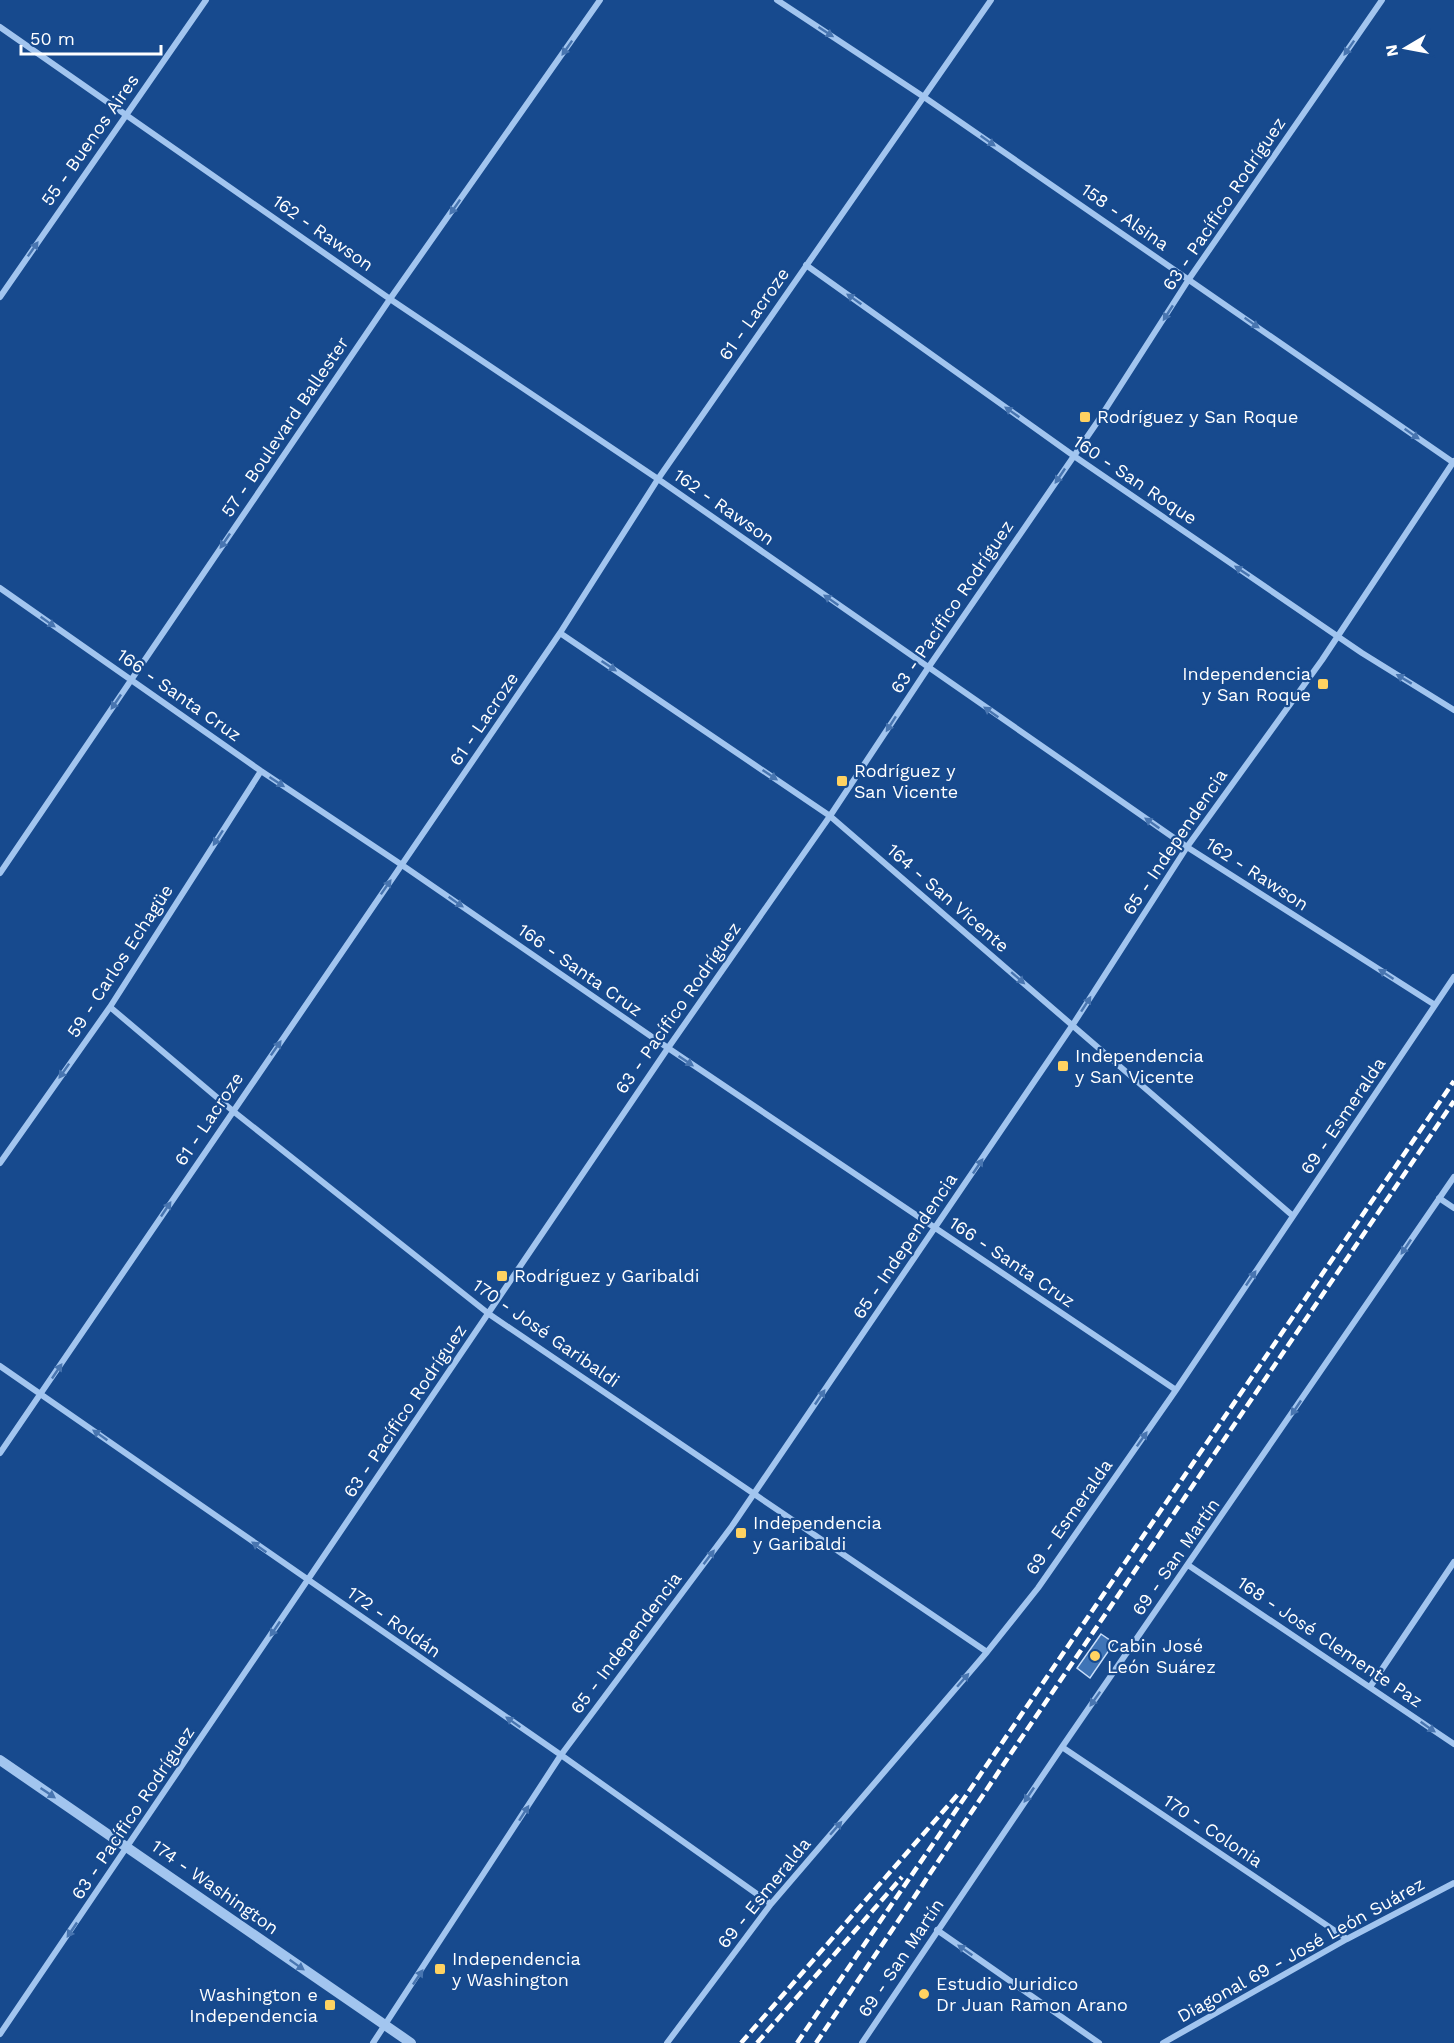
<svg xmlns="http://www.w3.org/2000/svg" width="1454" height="2043" viewBox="0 0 1454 2043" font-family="'Work Sans',sans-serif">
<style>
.building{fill:#3f74b6;stroke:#c9dffb;stroke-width:1.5}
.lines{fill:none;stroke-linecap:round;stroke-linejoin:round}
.minor{stroke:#a2c5ef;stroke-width:6}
.tertiary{stroke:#a2c5ef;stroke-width:10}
.rail{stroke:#fff;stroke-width:4.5;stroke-dasharray:10 4.5;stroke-linecap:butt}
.oneway{fill:#4875b0}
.poi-dot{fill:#ffd261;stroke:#174a8e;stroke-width:2}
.labels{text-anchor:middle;stroke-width:4.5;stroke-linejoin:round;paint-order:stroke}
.street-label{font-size:18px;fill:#fff;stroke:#174a8e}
.poi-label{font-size:18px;fill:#fff;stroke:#174a8e;text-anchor:start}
</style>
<rect width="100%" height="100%" fill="#174a8e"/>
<path class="building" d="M1101 1634 1114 1643 1090 1678 1077 1668Z"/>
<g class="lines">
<path class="minor" d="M777 0 924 97 1454 463
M0 27 390 299 658 479 1187 847 1435 1005
M806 265 1074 456 1362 653 1454 710
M0 297 206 0
M0 588 261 771 402 865 668 1048 1176 1390
M560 633 830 816 1293 1216
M0 873 390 299 600 0
M110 1007 233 1111 489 1314 987 1652
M0 1163 110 1007 261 771
M1439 1198 1454 1208
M0 1366 561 1755 771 1904
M0 1453 560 633 658 479 991 0
M1188 1565 1454 1744
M1370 1687 1454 1562
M1062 1747 1347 1939
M937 1930 1099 2043
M0 2034 668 1048 830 816 928 668 1096 424 1189 279 1382 0
M373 2043 561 1755 732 1526 1072 1026 1187 847 1322 660 1454 461
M667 2043 771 1904 987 1652 1038 1588 1176 1390 1454 977
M862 2043 1062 1747 1454 1177
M1163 2043 1347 1939 1454 1883"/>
<path class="tertiary" d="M0 1760 411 2043"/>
<path class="rail" d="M741 2043 960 1792
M757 2043 902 1877
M797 2043 1454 1081
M816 2043 1018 1743 1454 1101"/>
</g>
<defs><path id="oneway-solid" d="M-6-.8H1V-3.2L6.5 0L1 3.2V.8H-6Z" transform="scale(1.5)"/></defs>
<g class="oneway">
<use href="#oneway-solid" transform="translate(826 32) rotate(33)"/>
<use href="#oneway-solid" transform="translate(567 48) rotate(125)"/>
<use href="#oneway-solid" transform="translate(1349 48) rotate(125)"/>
<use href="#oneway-solid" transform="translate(988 141) rotate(35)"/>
<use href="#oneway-solid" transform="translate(455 207) rotate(125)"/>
<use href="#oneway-solid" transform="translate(33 249) rotate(-55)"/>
<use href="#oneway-solid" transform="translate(854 299) rotate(-145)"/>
<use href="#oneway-solid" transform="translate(1168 313) rotate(123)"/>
<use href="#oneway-solid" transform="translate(1252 323) rotate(35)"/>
<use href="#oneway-solid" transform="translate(1012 412) rotate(-145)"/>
<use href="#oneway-solid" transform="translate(1412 434) rotate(35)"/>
<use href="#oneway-solid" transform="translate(1060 476) rotate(124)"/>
<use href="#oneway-solid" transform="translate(225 541) rotate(124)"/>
<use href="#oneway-solid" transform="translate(1242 571) rotate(-146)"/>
<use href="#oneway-solid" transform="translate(831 600) rotate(-145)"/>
<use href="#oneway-solid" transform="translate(48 622) rotate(35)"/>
<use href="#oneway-solid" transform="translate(609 666) rotate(34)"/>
<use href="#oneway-solid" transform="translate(1404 679) rotate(-149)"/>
<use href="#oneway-solid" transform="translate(116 702) rotate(124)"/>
<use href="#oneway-solid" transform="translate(991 712) rotate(-145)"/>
<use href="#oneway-solid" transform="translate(891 724) rotate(123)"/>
<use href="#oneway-solid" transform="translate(770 775) rotate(34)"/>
<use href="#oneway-solid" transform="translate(277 782) rotate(33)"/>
<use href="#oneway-solid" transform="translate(1152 823) rotate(-145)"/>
<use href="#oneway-solid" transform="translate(218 838) rotate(123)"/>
<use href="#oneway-solid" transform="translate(386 887) rotate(-55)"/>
<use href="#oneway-solid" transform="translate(456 902) rotate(35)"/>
<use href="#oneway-solid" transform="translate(1386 974) rotate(-147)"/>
<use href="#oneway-solid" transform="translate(1018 978) rotate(41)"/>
<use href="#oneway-solid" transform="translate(1086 1004) rotate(-57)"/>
<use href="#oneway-solid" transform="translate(276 1048) rotate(-55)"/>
<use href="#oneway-solid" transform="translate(686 1061) rotate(34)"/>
<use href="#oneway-solid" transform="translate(64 1071) rotate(125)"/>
<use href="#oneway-solid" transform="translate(978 1166) rotate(-56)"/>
<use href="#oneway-solid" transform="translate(166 1209) rotate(-56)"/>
<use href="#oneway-solid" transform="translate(1406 1247) rotate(124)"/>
<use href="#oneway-solid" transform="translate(1251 1278) rotate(-56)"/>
<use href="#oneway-solid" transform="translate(57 1371) rotate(-56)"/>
<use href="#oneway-solid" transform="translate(820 1397) rotate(-56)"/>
<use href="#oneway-solid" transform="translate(1296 1408) rotate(124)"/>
<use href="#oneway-solid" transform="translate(100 1435) rotate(-145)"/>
<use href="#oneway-solid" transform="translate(1142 1439) rotate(-55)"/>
<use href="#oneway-solid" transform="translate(259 1547) rotate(-145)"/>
<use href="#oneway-solid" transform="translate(709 1557) rotate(-53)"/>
<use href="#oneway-solid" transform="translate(275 1629) rotate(124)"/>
<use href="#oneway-solid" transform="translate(963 1680) rotate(-49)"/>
<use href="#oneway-solid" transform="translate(1095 1699) rotate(125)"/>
<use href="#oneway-solid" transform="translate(513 1722) rotate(-145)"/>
<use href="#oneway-solid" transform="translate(1428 1727) rotate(35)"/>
<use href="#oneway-solid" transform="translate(48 1793) rotate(34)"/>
<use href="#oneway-solid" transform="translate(1029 1795) rotate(124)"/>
<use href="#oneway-solid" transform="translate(524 1813) rotate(-57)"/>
<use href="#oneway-solid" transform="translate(836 1828) rotate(-49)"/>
<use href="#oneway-solid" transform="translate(72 1930) rotate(124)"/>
<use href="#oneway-solid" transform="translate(965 1950) rotate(-145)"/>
<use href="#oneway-solid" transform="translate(297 1965) rotate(35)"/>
<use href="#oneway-solid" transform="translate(418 1977) rotate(-56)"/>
</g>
<g class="poi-dot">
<rect x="1079" y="411" width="12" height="12" rx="3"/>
<rect x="1317" y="678" width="12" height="12" rx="3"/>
<rect x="836" y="775" width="12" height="12" rx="3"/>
<rect x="1057" y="1060" width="12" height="12" rx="3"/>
<rect x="496" y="1270" width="12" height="12" rx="3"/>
<rect x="735" y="1527" width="12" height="12" rx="3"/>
<circle cx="1095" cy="1656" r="6"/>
<rect x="434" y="1963" width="12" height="12" rx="3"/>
<circle cx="924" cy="1994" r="6"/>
<rect x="324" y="1999" width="12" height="12" rx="3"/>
</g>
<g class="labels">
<g class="street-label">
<text transform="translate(90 140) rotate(-55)" y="6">55 - Buenos Aires</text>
<text transform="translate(1224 204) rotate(-56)" y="6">63 - Pacífico Rodríguez</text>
<text transform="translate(1125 217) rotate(35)" y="6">158 - Alsina</text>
<text transform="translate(323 233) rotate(35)" y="6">162 - Rawson</text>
<text transform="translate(754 314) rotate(-55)" y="6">61 - Lacroze</text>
<text transform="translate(285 427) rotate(-56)" y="6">57 - Boulevard Ballester</text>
<text transform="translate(1135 480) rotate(34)" y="6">160 - San Roque</text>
<text transform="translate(724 507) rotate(35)" y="6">162 - Rawson</text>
<text transform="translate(952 607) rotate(-56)" y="6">63 - Pacífico Rodríguez</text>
<text transform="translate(179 695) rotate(35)" y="6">166 - Santa Cruz</text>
<text transform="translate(484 719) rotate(-56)" y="6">61 - Lacroze</text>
<text transform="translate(1175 842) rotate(-56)" y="6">65 - Independencia</text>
<text transform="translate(1257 874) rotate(33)" y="6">162 - Rawson</text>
<text transform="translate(948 898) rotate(41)" y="6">164 - San Vicente</text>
<text transform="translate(120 961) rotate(-57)" y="6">59 - Carlos Echagüe</text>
<text transform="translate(580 970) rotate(35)" y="6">166 - Santa Cruz</text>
<text transform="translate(678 1008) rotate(-55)" y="6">63 - Pacífico Rodríguez</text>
<text transform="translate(1343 1116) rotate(-56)" y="6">69 - Esmeralda</text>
<text transform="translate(209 1119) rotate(-56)" y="6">61 - Lacroze</text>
<text transform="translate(905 1246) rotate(-56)" y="6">65 - Independencia</text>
<text transform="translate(1012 1262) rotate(34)" y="6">166 - Santa Cruz</text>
<text transform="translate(546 1333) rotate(35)" y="6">170 - José Garibaldi</text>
<text transform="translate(405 1411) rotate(-56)" y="6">63 - Pacífico Rodríguez</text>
<text transform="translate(1069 1517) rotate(-55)" y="6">69 - Esmeralda</text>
<text transform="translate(1176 1557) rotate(-55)" y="6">69 - San Martín</text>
<text transform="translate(394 1622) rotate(35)" y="6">172 - Roldán</text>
<text transform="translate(1330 1642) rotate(34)" y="6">168 - José Clemente Paz</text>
<text transform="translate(626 1643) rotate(-53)" y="6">65 - Independencia</text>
<text transform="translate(133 1813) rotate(-56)" y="6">63 - Pacífico Rodríguez</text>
<text transform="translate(1213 1831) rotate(34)" y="6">170 - Colonia</text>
<text transform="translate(215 1887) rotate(35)" y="6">174 - Washington</text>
<text transform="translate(764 1893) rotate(-51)" y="6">69 - Esmeralda</text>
<text transform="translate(1301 1950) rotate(-29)" y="6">Diagonal 69 - José León Suárez</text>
<text transform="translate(901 1958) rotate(-56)" y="6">69 - San Martín</text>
</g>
<g class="poi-label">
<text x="1097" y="423">Rodríguez y San Roque</text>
<text x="1311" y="680" text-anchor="end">Independencia<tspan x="1311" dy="21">y San Roque</tspan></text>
<text x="854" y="777">Rodríguez y<tspan x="854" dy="21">San Vicente</tspan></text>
<text x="1075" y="1062">Independencia<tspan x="1075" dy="21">y San Vicente</tspan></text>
<text x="514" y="1282">Rodríguez y Garibaldi</text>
<text x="753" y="1529">Independencia<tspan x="753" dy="21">y Garibaldi</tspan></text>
<text x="1107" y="1652">Cabin José<tspan x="1107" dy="21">León Suárez</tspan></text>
<text x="452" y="1965">Independencia<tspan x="452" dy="21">y Washington</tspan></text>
<text x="936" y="1990">Estudio Juridico<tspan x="936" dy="21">Dr Juan Ramon Arano</tspan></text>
<text x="318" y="2001" text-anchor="end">Washington e<tspan x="318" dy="21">Independencia</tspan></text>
</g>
</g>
<g transform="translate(1406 48) rotate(260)" stroke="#174a8e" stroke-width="4.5" paint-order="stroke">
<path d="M0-4.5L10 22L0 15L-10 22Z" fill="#ffffff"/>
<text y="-9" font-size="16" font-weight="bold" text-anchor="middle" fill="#ffffff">N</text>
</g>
<path d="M21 45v9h140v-9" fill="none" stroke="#ffffff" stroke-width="3"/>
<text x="30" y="45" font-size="18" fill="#ffffff" stroke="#174a8e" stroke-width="4.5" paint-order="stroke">50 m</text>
</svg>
